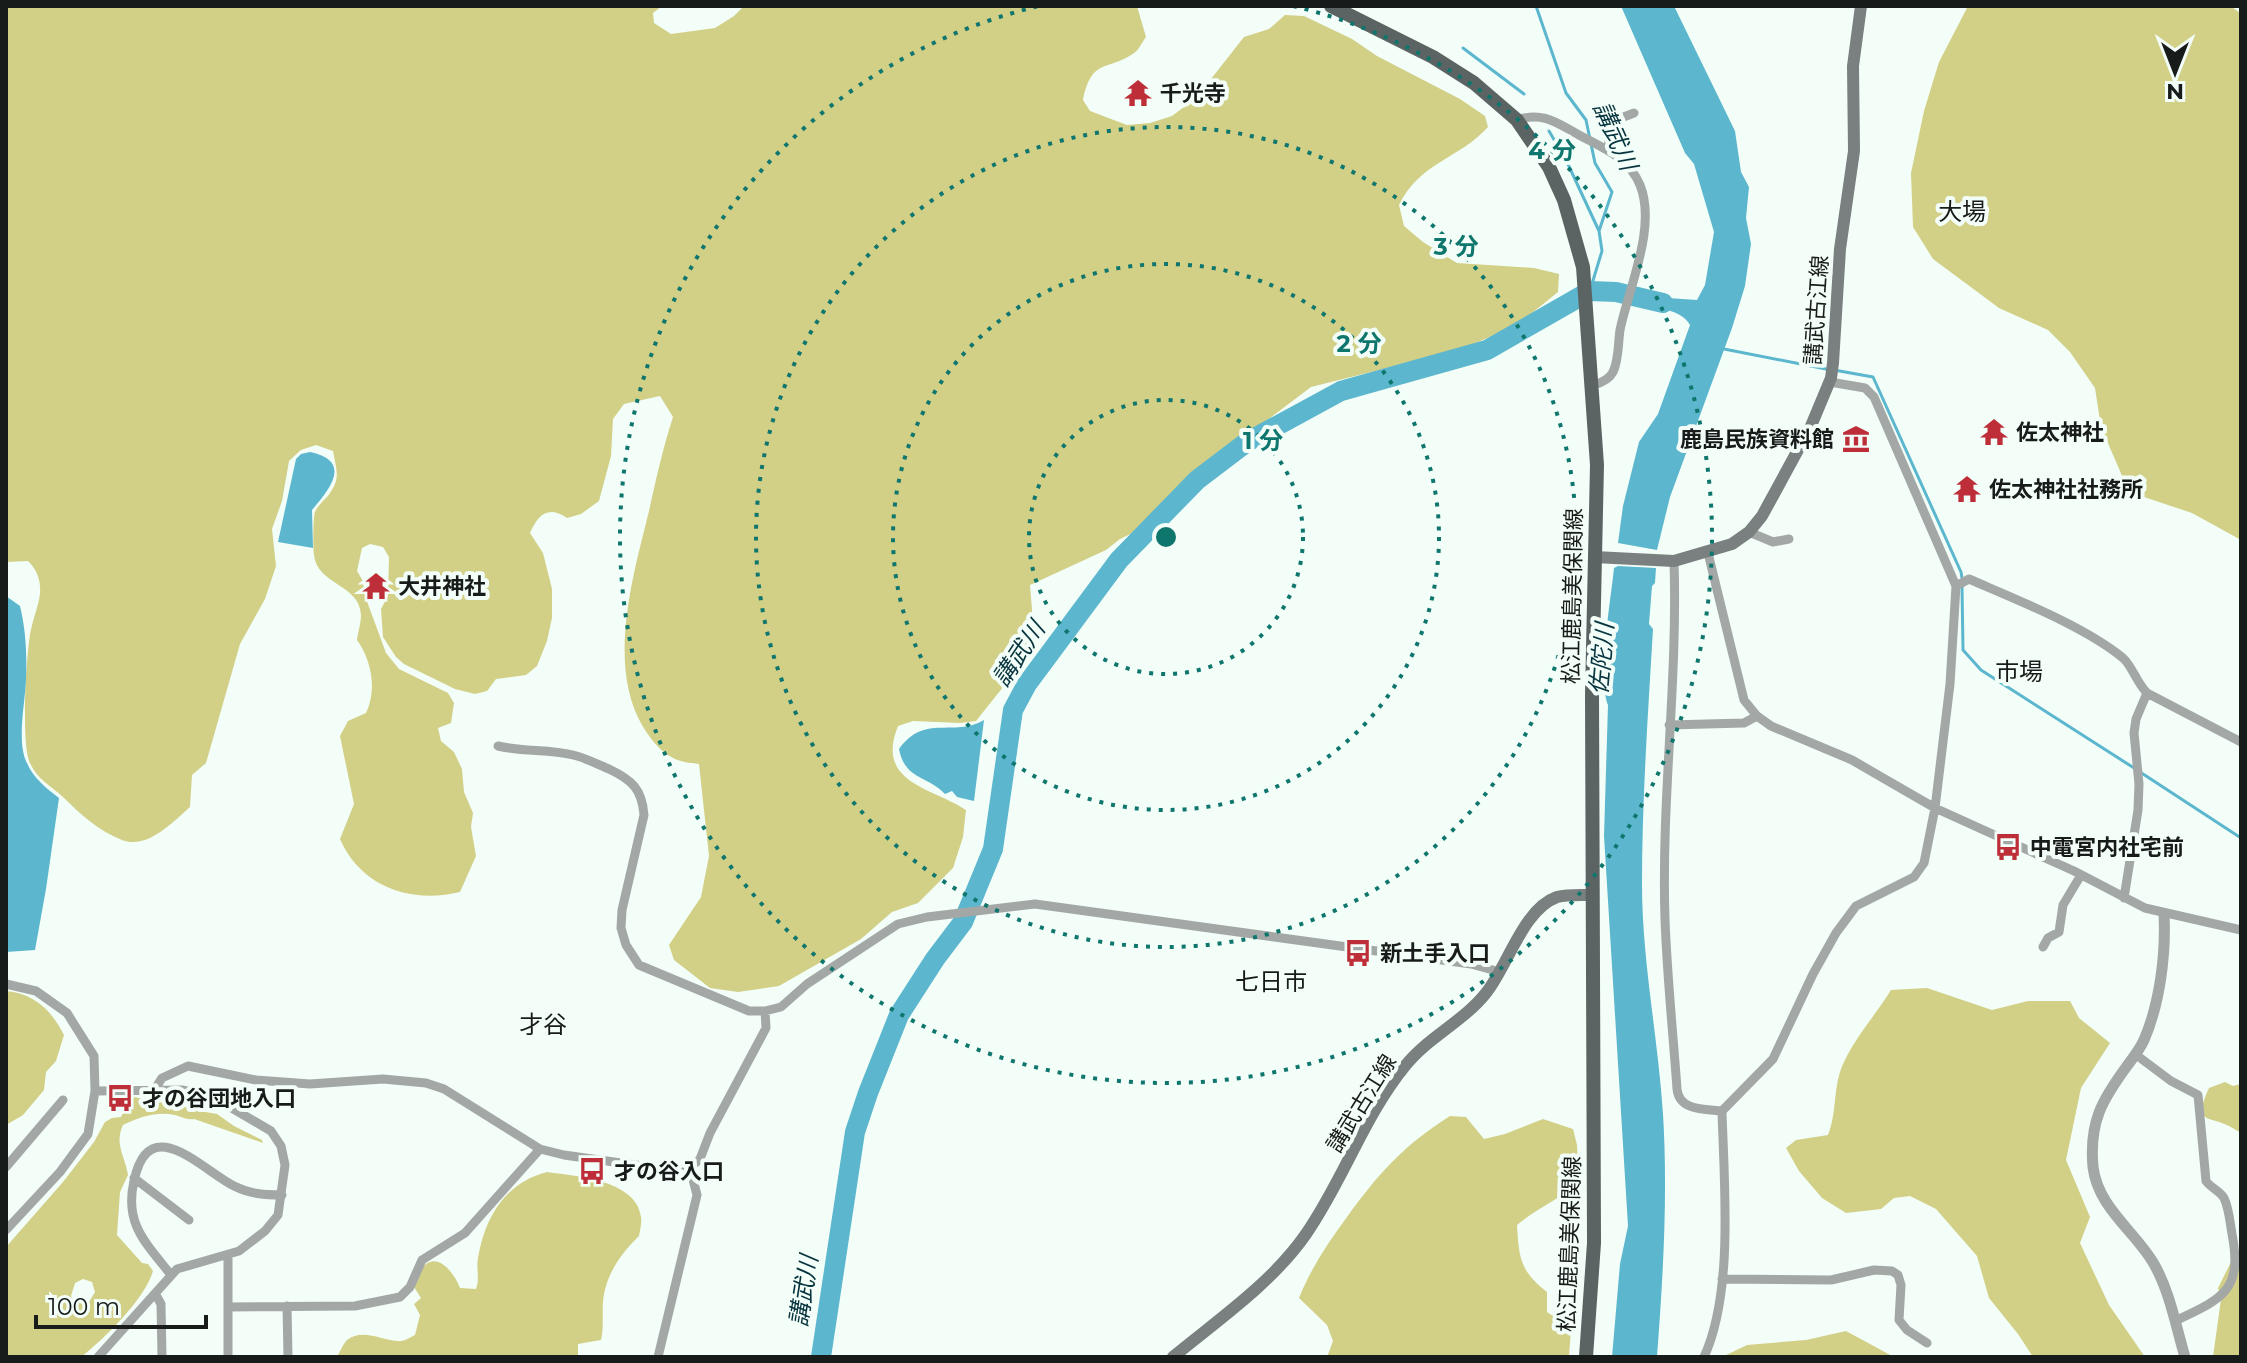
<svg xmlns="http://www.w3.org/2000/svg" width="2247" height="1363" viewBox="0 0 2247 1363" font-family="Montserrat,'Noto Sans JP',sans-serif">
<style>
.forest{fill:#d2cf87;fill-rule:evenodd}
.water{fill:#5cb7ce}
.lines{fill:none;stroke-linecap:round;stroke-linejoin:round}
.stream{stroke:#5cb7ce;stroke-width:3}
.river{stroke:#5cb7ce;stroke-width:20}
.minor{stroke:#a3a8a7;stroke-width:9}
.tertiary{stroke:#a3a8a7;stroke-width:11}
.secondary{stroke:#79807f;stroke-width:12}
.primary{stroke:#5b6463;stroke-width:14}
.ring{fill:none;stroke:#0f766e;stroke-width:4;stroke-dasharray:4 8}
.labels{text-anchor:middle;stroke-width:8;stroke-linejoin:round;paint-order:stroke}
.poi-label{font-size:22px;font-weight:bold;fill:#171b19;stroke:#f3fef8;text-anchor:start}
.street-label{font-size:22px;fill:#171b19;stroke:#f3fef8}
.water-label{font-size:24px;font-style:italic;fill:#07343e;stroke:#f3fef8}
.neighbourhood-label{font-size:24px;fill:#171b19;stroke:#f3fef8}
.centre{fill:#0f766e;stroke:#f3fef8;stroke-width:4}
.ring-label{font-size:24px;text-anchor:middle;font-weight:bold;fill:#0f766e;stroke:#f3fef8;stroke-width:8;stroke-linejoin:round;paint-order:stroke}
</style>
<rect width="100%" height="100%" fill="#f3fef8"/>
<path class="forest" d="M6 6H662L653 13 654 23 671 34 715 28 734 16 744 6H1137L1146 37C1142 42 1139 50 1134 53 1107 72 1092 57 1083 100L1090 111 1127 125 1150 123 1172 116 1196 98 1244 37 1269 29 1285 15 1304 16 1352 39 1377 56 1460 99 1485 116 1488 127C1458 160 1421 161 1399 205L1404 226 1423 242 1457 263 1534 268 1559 274 1558 292 1516 326 1459 350 1311 387 1181 485 1141 529 1120 539 1106 550 1030 585 1035 647 976 721 960 723 913 721 898 726C875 783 931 787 966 810L963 837 953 868 918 903 892 912 861 939 779 986 738 992 710 988 674 960 669 945 701 897 709 856 699 764C694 763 687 763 681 761 663 756 651 740 642 725 607 664 633 576 649 511 656 479 663 448 673 417L660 396 624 404 613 419 611 456 599 501 581 514 567 518C548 505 538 515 530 533L543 553 552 589V618L547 641 537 666 526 675 496 679 487 691 475 694 455 689 404 664 396 657 383 637 381 609 388 596 389 557 383 547 370 544 362 548 357 571 363 581 365 596 386 653 399 669 448 693 454 703 451 723 438 728 441 741 454 752 462 769 464 792 473 813 471 827 476 856 460 892C411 904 361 887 340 839L354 804 340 736 348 721 366 713C377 690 372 661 357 640 358 632 361 623 361 615 360 584 317 585 314 555 313 549 313 516 315 512 317 507 323 501 327 497 341 479 337 473 333 451L316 445 301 450 289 461 282 501 272 529 276 566 265 599 240 644 206 763 192 775 190 807C173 822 147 850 122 840 99 831 80 814 63 797 50 785 37 779 30 763 21 745 26 658 30 635 32 621 38 608 40 594 41 580 37 570 28 561L6 562Z
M1968 6H2231L2241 14V540L2192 513 2129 492 2101 427 2095 388 2070 352 2048 330 1999 308 1933 259 1913 227 1911 173 1924 111 1939 62Z
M1927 988 1992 1010 2028 1001H2070L2079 1018 2110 1043 2081 1088 2066 1160 2090 1217 2080 1243 2109 1305 2145 1357H2033L2018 1334 1989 1298 1977 1256 1936 1209 1910 1196 1894 1198 1881 1209 1846 1213 1822 1198 1799 1171 1786 1148 1796 1140 1828 1135C1838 1111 1832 1084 1845 1060 1857 1035 1877 1013 1891 990Z
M6 991C34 993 52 1011 64 1035L56 1061 46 1072 44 1090 23 1115 6 1125Z
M2225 1082 2233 1086 2241 1084V1133C2237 1131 2233 1128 2229 1126 2209 1115 2192 1125 2209 1088Z
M135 1097 157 1103 169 1101 194 1110 217 1114 234 1126 262 1140 263 1143 194 1119C185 1120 183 1117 175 1115 157 1111 139 1117 123 1125 114 1144 125 1156 128 1175L120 1192 117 1235 142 1263 148 1264 153 1271C145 1299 104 1339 81 1357H6V1247L63 1182 94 1142 105 1122 112 1118 121 1117 128 1102ZM83 1279 92 1282 95 1292 89 1302 83 1304 73 1301 71 1296 75 1283Z
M1450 1116 1466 1117 1484 1139 1505 1134 1543 1119 1573 1129 1577 1145 1579 1183C1559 1199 1536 1209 1517 1225 1519 1258 1520 1271 1547 1292V1312L1571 1328 1569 1357H1327L1333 1341 1327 1325 1299 1298C1311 1268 1328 1243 1347 1217 1378 1174 1404 1145 1450 1116Z
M547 1172C575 1176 637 1180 641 1217 642 1223 640 1230 639 1236 621 1253 605 1276 603 1302 602 1315 604 1327 601 1340L578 1344V1357H337C340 1352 343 1344 347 1340 362 1328 382 1340 397 1341 404 1342 409 1338 415 1335L420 1315 414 1304 421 1298 414 1287C416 1281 418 1273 422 1268 437 1249 455 1274 460 1288L476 1289C480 1278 476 1269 478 1258 485 1217 505 1183 547 1172Z
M2241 1257V1357H2213L2221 1299 2218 1288 2230 1264Z
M1846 1331 1894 1357H1722L1747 1345 1806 1340Z"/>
<path class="water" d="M1621 6H1674L1735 131 1741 172 1749 187 1746 218 1751 244 1745 286 1732 328 1670 497 1657 550 1618 543 1623 506 1639 442 1658 414 1690 325C1682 309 1654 308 1637 302L1639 291 1668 298 1697 300 1705 285 1714 232 1694 164 1685 153Z
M310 452C353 461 330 489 312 510L313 548 278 542 296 459 301 454Z
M1618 566 1656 568 1655 583 1652 586 1649 624 1653 629C1648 714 1642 799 1642 884 1642 961 1658 1037 1663 1114 1668 1195 1663 1277 1657 1357H1612L1620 1264 1628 1226 1604 836 1608 705C1597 678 1611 599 1614 568Z
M6 596 20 606C26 631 27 655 26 680 25 703 17 741 26 761 33 778 45 787 59 798L46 889 35 950 6 952Z
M984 720 974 801 957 797 952 791 945 794C927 775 905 780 899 749 925 713 953 738 984 720Z"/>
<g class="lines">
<path class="stream" d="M1536 6 1566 93 1586 120 1595 163 1612 192 1599 231 1602 251 1591 287
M1463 48 1524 94
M1549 131 1567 162 1599 231
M1724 349 1826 369
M1834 370 1873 377 1961 572 1962 578
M1962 586 1963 650 1981 670 2134 768
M2140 772 2241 838"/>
<path class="river" d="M821 1357 855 1132 868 1093 899 1015 935 959 963 922 993 849 1013 710 1027 684 1119 560 1197 480 1247 442 1341 391 1487 350 1590 291 1616 292 1663 303"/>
<path class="minor" d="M1517 120C1543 111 1557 123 1579 135 1603 148 1629 158 1640 185 1657 227 1629 287 1620 330 1618 343 1619 360 1613 372 1609 380 1601 383 1593 385
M1609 151 1608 123 1634 113
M1830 382 1865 388 1874 397 1956 586
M1749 532 1773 542 1789 539
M1708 553 1744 700 1757 716 1771 726 1852 760 1935 808 2074 871 2145 908 2241 930
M1674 561C1678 681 1661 800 1665 919 1667 976 1673 1032 1677 1089 1679 1111 1705 1109 1722 1111
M1669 725 1744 723 1757 716
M498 746C523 752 549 749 573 755 586 758 597 764 609 769 632 780 642 789 644 815L622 910 621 928 626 945 639 965 749 1011H765L781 1007 807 984 898 924 927 917 1035 904 1471 964 1500 972
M2124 898 2138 810 2139 784 2134 733 2136 719 2147 693 2241 742
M2043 947 2048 938 2059 932 2063 905 2081 875
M6 984 36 991 67 1013 94 1056 95 1091 88 1134 60 1172 6 1230
M2135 1054 2171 1081 2198 1095 2206 1181C2211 1188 2220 1191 2224 1198 2229 1208 2230 1223 2232 1234 2243 1291 2222 1299 2175 1321
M155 1089 162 1078 188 1066 256 1080 310 1084 383 1079 426 1083 444 1089 540 1149 564 1155 678 1171 690 1168 700 1159 710 1133 766 1028 765 1011
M95 1091 182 1090 213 1097 271 1131 281 1146 285 1165 278 1215 265 1231 239 1251 177 1269 98 1357
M6 1167 63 1100
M134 1178 189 1220
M228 1256V1357
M171 1275C146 1243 124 1224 134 1181 149 1110 202 1170 234 1186 250 1194 265 1195 282 1195
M1722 1279 1831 1280 1874 1270 1892 1271 1898 1275 1901 1285 1899 1320 1907 1330 1927 1343
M156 1295 161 1304 162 1357
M287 1306 288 1357
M228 1307 355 1306 400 1297 410 1287 422 1260 465 1233 540 1149
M658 1357 697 1195 690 1168
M1704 1357C1734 1292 1724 1183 1722 1111L1773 1059 1813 974 1836 933 1856 906 1914 877 1924 863 1935 808 1950 684 1956 586 1969 579C2015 599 2084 626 2123 658 2132 666 2137 683 2147 693"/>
<path class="tertiary" d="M2164 914C2166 954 2160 1003 2144 1040 2140 1049 2133 1058 2127 1066 2102 1100 2089 1122 2093 1167 2098 1208 2135 1231 2154 1264 2170 1292 2176 1327 2185 1357"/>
<path class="secondary" d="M1594 557 1674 561 1732 544 1749 532 1762 516 1811 426 1831 378 1833 363 1840 249 1854 151 1853 66 1861 6
M1173 1357C1219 1319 1272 1283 1306 1234 1343 1181 1364 1116 1405 1066 1428 1037 1463 1022 1486 993 1508 966 1523 909 1557 897 1568 894 1582 895 1593 895"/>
<path class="primary" d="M1331 6 1433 57 1474 83 1517 120 1549 167 1564 200 1583 267 1597 465 1592 694 1594 1243 1586 1357"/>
</g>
<g class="ring">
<circle cx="1166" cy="537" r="137"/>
<circle cx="1166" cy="537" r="273"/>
<circle cx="1166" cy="537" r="410"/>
<path d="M1293 6A546 546 0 1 1 1039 6"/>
</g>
<defs>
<g id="temple-bare" transform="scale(2.16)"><path d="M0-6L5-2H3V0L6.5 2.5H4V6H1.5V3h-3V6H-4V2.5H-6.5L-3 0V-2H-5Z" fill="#be2e38" stroke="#f3fef8" stroke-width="2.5" paint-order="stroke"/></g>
<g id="museum-bare" transform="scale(2.16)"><path d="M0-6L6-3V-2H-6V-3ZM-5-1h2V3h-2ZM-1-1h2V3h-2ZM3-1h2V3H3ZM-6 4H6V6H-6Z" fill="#be2e38" stroke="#f3fef8" stroke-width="2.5" paint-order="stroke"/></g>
<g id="bus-bare" transform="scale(2.16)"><path d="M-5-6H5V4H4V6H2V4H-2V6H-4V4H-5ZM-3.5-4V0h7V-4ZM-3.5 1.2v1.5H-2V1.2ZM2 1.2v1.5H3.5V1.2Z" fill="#be2e38" stroke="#f3fef8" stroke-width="2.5" paint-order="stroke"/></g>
</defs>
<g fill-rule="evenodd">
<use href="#temple-bare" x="1138" y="93"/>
<use href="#temple-bare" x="1994" y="432"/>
<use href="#museum-bare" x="1856" y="439"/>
<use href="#temple-bare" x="1967" y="489"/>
<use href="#temple-bare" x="376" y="586"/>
<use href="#bus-bare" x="2008" y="847"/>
<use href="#bus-bare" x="1358" y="953"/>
<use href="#bus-bare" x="120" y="1098"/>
<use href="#bus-bare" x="592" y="1171"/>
</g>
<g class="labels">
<g class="poi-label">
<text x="1160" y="101">千光寺</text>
<text x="2016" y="440">佐太神社</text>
<text x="1834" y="447" text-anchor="end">鹿島民族資料館</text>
<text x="1989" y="497">佐太神社社務所</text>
<text x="398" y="594">大井神社</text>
<text x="2030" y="855">中電宮内社宅前</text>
<text x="1380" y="961">新土手入口</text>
<text x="142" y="1106">才の谷団地入口</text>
<text x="614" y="1179">才の谷入口</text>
</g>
<g class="street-label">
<text transform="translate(1816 310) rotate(-86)" y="8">講武古江線</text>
<text transform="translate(1572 596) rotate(-89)" y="8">松江鹿島美保関線</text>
<text transform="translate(1361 1103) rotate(-58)" y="8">講武古江線</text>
<text transform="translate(1569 1244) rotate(-88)" y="8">松江鹿島美保関線</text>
</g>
<g class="water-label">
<text transform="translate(1615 136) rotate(66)" y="8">講武川</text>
<text transform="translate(1019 654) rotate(-56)" y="8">講武川</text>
<text transform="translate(1602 659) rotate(-85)" y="8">佐陀川</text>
<text transform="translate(804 1291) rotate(-81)" y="8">講武川</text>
</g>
<g class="neighbourhood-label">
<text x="1962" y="220">大場</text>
<text x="2019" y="680">市場</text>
<text x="1271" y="990">七日市</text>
<text x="543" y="1033">才谷</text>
</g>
</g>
<circle cx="1166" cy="537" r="12" class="centre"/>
<g class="ring-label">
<text x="1552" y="159">4 分</text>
<text x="1456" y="255">3 分</text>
<text x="1359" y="352">2 分</text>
<text x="1263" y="449">1 分</text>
</g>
<rect width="2247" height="1363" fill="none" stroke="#171b19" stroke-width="16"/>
<g transform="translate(2175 72) rotate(180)" stroke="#f3fef8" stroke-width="6" paint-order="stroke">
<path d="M0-6L14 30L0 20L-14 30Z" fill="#171b19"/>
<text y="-12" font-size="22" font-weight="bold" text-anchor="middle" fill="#171b19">N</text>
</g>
<path d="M36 1315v12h170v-12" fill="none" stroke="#171b19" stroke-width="4"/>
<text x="48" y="1315" font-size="24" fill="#171b19" stroke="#f3fef8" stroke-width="6" paint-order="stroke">100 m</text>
</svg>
